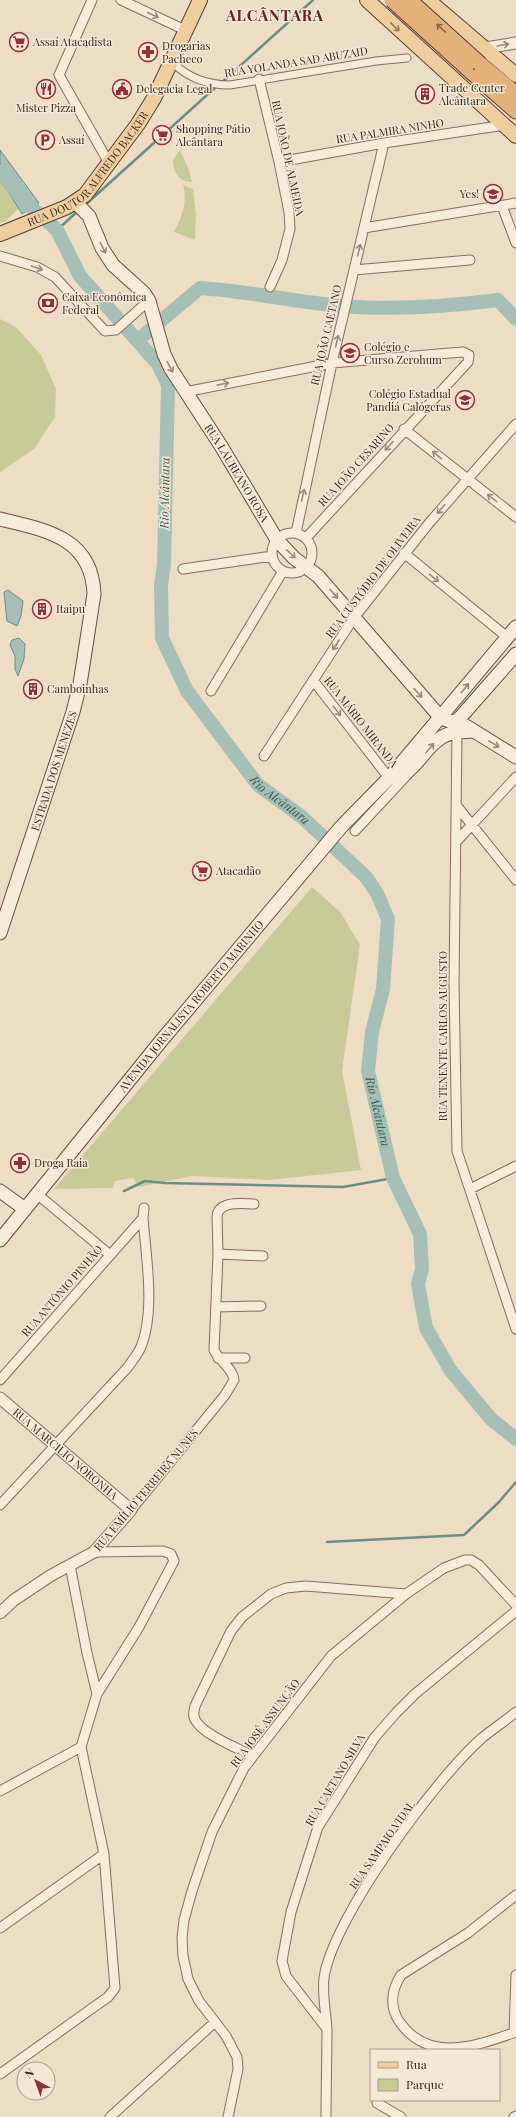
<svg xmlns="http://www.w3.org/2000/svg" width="516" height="2117" viewBox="0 0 516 2117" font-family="'Playfair Display',serif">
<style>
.green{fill:#c9ca99}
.water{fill:#a6c0b6;stroke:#6d8e83}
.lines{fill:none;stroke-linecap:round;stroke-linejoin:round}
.stream{stroke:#6d8e83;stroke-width:2.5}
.river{stroke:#a6c0b6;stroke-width:14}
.pedestrian-casing{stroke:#876e5c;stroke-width:9}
.minor-casing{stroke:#876e5c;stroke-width:11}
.tertiary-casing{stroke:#876e5c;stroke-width:13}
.secondary-casing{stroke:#69503f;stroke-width:15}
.primary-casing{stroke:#553d30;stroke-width:16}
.trunk-casing{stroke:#553d30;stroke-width:17}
.pedestrian{stroke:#f8ebd8;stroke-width:7}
.minor{stroke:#f8ebd8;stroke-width:9}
.tertiary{stroke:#f8ebd8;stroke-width:11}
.secondary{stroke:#f8ebd8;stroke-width:13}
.primary{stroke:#eece9e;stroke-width:14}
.trunk{stroke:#e4b17c;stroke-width:15}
.trunk-bridge-casing{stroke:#553d30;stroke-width:17;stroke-linecap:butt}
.trunk-bridge{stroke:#e4b17c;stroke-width:15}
.oneway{stroke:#988a7c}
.oneway2{stroke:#927b5e}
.oneway3{stroke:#856649}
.labels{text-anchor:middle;stroke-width:3;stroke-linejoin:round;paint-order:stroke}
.poi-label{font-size:11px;fill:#37281f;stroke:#f4e8d4;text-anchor:start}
.street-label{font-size:11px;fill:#37281f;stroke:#f4e8d4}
.water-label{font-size:12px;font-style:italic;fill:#2f5750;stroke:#f4e8d4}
.district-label{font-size:15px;font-weight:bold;letter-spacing:1px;fill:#632720;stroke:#f4e8d4}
</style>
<rect width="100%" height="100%" fill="#edddc5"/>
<path class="green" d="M180 150 189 170 192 182C179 182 173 172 173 160Z
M0 179 18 209 5 222 0 223Z
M183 185 193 189 196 215 195 240 174 232C182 216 188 202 183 185Z
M0 319 16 327 41 355 56 389 55 417 34 449 0 472Z
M312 887 341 913 360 945 342 1071 361 1170 270 1180 192 1176 139 1187 133 1178 115 1181 113 1188 54 1189Z"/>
<path class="water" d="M0 150 39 203 22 214 0 179Z
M8 590 23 601 21 616 17 626 7 621 4 592Z
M19 638 25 644 24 659 18 676 15 669V656L10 645 12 640Z"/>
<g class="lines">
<path class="stream" d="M221 83 313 0
M84 206 217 86
M57 230 79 210
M124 1191 145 1181 165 1183 343 1187 393 1178
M327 1542 464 1535 499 1502 516 1482"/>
<g class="river">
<path id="s1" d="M0 172 24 201 57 230 80 276 158 364 168 385 164 564 161 585 162 638 187 691 258 785 302 817 366 877 377 893 388 919 383 989 372 1032 368 1071 393 1178 420 1234 422 1269 418 1284 426 1328 451 1371 491 1419 516 1439"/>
<path d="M138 340 200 288C245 291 287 300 331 305 386 311 444 307 498 300L516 319"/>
</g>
<g class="pedestrian-casing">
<path id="pedestrian" d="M172 62C188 78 207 85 230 85L376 61 407 58"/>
</g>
<g class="minor-casing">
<path id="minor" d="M92 0 59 75 109 163
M121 0 185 30
M259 79 279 162 289 212 290 229 282 260 270 287
M279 162 384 143 505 125
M502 206 516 243
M364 228 516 203
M0 256 37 267 55 277 105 331 116 330 145 304
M354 270 470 260
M185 392 332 363 450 353 463 352 469 355 468 362 306 538
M404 429 516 517
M296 533 332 363 384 143
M272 553a20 20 0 1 1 40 0a20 20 0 1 1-40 0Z
M404 553 507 637
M183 569 272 556
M313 680 389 778
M211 691 283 571
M457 733 454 984 457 1151 516 1329
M264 756 353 619 430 522 516 424
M456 805 516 880
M355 831 408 774
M456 842 516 777
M470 1189 516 1166
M37 1194 110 1255
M218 1254 263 1256
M216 1307 261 1306
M218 1358H245
M0 1380 143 1218
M0 1505 128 1367C132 1361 137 1355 140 1349 156 1313 146 1257 143 1218L144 1208
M131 1510 225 1395 234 1380C233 1368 219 1361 214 1350L218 1254 217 1216C219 1200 243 1204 254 1204
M94 1552 163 1551 171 1554 174 1561 139 1627 97 1694
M252 1756C238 1748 204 1735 196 1721 192 1716 194 1711 195 1706L231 1631 242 1617 271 1594 286 1588 306 1586 406 1594
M0 1791 81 1747
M516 1895 468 1933 401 1975C392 1989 389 2006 399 2021 428 2064 476 2046 516 2032
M0 1928 104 1854
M327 2029 286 1976 282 1961 291 1912 318 1827 375 1737 396 1713 415 1694 516 1611
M514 2032 516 1975
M0 2074 108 1997 115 1988 104 1854 81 1747 97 1694 87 1653 70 1565
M377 2103 401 2117
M110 2117 215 2022
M228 2117 238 2069 237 2057 226 2036 199 2001 188 1979 183 1956 182 1938 184 1920 192 1891 212 1832 244 1768 331 1656 406 1594 444 1568 465 1560H471L479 1565 516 1605
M326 2117C326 2088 327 2058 327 2029 326 2013 322 1994 324 1978 332 1919 436 1778 482 1738 493 1729 505 1721 516 1712
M514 2117 516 2116"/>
</g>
<g class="tertiary-casing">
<g id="tertiary">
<path d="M479 49 516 43"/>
<path id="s2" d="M0 1398 131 1510 94 1552 50 1576 14 1600 0 1613"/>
</g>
</g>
<g class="secondary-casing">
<g id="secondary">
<path id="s3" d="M76 203 89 216 102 248 113 265 144 293 149 301 164 354 171 369 221 446 277 540 294 558 318 576 441 718 452 722 458 720 516 654"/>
<path d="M0 519C45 530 92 537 94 594L80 684 73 712 0 933"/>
<path d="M466 726 516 757"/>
<path d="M389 778C416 776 421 749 442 737 451 731 463 732 473 731"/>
<path d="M0 1191 25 1209"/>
<path id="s4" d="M0 1240 161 1041 341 827 389 778 516 627"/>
</g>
</g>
<g class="primary-casing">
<g id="primary">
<path d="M367 0 516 136"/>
<path d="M428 0 516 75"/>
<path id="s5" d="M0 234 67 207 85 195 138 124 154 98 200 0"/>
</g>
</g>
<g class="trunk-casing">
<path id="trunk" d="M480 64 516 94
M466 67 516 111"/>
</g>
<use href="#pedestrian" class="pedestrian"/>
<use href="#minor" class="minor"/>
<use href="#tertiary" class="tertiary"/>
<use href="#secondary" class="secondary"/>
<use href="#primary" class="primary"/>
<use href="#trunk" class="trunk"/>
<g class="trunk-bridge-casing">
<path id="trunk-bridge" d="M392 0 466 67
M409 0 480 64"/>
</g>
<use href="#trunk-bridge" class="trunk-bridge"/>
</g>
<defs><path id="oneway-shaft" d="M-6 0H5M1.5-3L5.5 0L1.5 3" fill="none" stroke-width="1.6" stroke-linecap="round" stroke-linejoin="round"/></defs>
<g class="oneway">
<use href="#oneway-shaft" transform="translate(153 15) rotate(25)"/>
<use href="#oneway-shaft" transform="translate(503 45) rotate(-10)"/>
<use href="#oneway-shaft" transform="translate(103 248) rotate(63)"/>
<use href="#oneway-shaft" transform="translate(359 250) rotate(-77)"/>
<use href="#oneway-shaft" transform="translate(37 268) rotate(20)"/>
<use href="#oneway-shaft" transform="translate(337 341) rotate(-77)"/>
<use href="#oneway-shaft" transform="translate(170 367) rotate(62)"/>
<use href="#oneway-shaft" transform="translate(223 384) rotate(-11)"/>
<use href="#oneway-shaft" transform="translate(389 446) rotate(132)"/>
<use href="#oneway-shaft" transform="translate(437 455) rotate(-141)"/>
<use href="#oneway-shaft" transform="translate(303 495) rotate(-77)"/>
<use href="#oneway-shaft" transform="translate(492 498) rotate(-142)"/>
<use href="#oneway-shaft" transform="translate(441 509) rotate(131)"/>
<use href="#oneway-shaft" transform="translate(291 554) rotate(44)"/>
<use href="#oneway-shaft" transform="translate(434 578) rotate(40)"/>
<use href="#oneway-shaft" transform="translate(334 594) rotate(50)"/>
<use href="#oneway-shaft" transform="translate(336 645) rotate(123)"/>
<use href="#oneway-shaft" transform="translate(465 688) rotate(-51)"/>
<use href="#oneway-shaft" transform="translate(418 693) rotate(48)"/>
<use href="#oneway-shaft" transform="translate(337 711) rotate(52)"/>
<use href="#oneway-shaft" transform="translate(494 744) rotate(31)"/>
<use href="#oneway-shaft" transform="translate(430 748) rotate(-49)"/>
</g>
<use class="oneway2" href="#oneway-shaft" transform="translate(395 27) rotate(44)"/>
<use class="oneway3" href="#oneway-shaft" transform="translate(441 28) rotate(-138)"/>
<defs>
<g id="supermarket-ring" transform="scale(1)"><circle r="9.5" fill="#f4e8d4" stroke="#942e38" stroke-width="1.5"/><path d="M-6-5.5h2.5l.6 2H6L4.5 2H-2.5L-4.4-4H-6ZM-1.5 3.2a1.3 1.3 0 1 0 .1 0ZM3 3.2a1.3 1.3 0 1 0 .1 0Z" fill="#942e38"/></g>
<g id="pharmacy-ring" transform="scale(1)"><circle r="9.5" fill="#f4e8d4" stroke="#942e38" stroke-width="1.5"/><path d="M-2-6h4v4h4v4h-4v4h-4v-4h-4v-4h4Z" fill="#942e38"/></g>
<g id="restaurant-ring" transform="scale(1)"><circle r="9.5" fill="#f4e8d4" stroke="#942e38" stroke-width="1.5"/><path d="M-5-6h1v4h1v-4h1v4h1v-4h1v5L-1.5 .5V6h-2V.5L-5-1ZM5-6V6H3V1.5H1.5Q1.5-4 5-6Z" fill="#942e38"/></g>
<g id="civic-ring" transform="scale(1)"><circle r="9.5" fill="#f4e8d4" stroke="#942e38" stroke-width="1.5"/><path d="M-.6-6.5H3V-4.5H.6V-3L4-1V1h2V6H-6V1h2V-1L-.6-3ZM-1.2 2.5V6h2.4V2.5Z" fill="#942e38"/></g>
<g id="building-ring" transform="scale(1)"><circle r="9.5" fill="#f4e8d4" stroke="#942e38" stroke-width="1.5"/><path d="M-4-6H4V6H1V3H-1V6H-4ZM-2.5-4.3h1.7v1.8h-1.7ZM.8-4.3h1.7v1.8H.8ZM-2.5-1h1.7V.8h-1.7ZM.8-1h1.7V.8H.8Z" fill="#942e38"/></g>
<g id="parking-ring" transform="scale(1)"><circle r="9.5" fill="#f4e8d4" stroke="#942e38" stroke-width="1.5"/><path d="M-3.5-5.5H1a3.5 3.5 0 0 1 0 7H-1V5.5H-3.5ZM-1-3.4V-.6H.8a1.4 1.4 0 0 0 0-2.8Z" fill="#942e38"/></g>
<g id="school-ring" transform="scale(1)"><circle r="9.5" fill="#f4e8d4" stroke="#942e38" stroke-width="1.5"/><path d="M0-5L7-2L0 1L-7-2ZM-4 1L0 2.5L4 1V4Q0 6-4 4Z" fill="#942e38"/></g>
<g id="bank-ring" transform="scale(1)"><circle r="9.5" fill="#f4e8d4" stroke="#942e38" stroke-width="1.5"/><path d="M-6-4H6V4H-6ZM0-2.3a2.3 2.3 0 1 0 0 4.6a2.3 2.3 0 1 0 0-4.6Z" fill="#942e38"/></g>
</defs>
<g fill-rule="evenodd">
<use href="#supermarket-ring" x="19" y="42"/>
<use href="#pharmacy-ring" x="148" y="52"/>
<use href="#restaurant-ring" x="46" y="89"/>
<use href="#civic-ring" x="122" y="89"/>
<use href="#building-ring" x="425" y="94"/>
<use href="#supermarket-ring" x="162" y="135"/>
<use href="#parking-ring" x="45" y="140"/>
<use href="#school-ring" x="493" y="194"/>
<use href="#bank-ring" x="48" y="303"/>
<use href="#school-ring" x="350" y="353"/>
<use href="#school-ring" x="465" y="400"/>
<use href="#building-ring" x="42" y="609"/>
<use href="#building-ring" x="33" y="689"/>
<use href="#supermarket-ring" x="202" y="871"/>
<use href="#pharmacy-ring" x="20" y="1163"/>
</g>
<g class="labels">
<g class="poi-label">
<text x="33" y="46">Assaí Atacadista</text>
<text x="162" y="50">Drogarias<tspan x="162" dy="13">Pacheco</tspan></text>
<text x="439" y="92">Trade Center<tspan x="439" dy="13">Alcântara</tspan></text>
<text x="136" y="93">Delegacia Legal</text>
<text x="46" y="112" text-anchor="middle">Mister Pizza</text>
<text x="176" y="133">Shopping Pátio<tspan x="176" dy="13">Alcântara</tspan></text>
<text x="59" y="144">Assaí</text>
<text x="479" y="198" text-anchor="end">Yes!</text>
<text x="62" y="301">Caixa Econômica<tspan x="62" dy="13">Federal</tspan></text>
<text x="364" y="351">Colégio e<tspan x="364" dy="13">Curso Zerohum</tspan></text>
<text x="451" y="398" text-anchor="end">Colégio Estadual<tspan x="451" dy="13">Pandiá Calógeras</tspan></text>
<text x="56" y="613">Itaipu</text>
<text x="47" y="693">Camboinhas</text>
<text x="216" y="875">Atacadão</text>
<text x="34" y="1167">Droga Raia</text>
</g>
<g class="street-label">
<text transform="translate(296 62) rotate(-9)" y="4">RUA YOLANDA SAD ABUZAID</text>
<text transform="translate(390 131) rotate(-9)" y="4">RUA PALMIRA NINHO</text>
<text transform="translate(288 158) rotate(78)" y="4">RUA JOÃO DE ALMEIDA</text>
<text dy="4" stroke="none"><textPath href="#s5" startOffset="113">RUA DOUTOR ALFREDO BACKER</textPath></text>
<text transform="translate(326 335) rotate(-77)" y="4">RUA JOÃO CAETANO</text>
<text transform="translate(356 465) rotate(-48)" y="4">RUA JOÃO CESARINO</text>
<text dy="4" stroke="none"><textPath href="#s3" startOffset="319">RUA LAUREANO ROSA</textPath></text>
<text transform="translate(373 577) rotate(-53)" y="4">RUA CUSTÓDIO DE OLIVEIRA</text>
<text transform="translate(361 722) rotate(52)" y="4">RUA MÁRIO MIRANDA</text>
<text transform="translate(54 771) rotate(-72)" y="4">ESTRADA DOS MENEZES</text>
<text dy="4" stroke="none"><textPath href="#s4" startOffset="302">AVENIDA JORNALISTA ROBERTO MARINHO</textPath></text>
<text transform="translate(443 1036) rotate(-90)" y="4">RUA TENENTE CARLOS AUGUSTO</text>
<text transform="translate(62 1291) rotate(-49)" y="4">RUA ANTÔNIO PINHÃO</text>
<text dy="4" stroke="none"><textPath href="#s2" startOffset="86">RUA MARCILIO NORONHA</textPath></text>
<text transform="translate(146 1490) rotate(-50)" y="4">RUA EMÍLIO FERREIRA NUNES</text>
<text transform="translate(265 1723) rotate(-53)" y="4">RUA JOSÉ ASSUNÇÃO</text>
<text transform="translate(335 1780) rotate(-59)" y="4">RUA CAETANO SILVA</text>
<text transform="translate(382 1845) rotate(-55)" y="4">RUA SAMPAIO VIDAL</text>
</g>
<g class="water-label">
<text transform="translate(165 493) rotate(-89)" y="4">Rio Alcântara</text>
<text dy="4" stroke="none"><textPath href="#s1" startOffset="730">Rio Alcântara</textPath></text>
<text dy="4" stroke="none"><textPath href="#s1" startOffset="1089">Rio Alcântara</textPath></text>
</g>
<g class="district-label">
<text x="275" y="21">ALCÂNTARA</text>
</g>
</g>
<rect x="370" y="2049" width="130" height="52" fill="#f4e8d4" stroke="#a89b8c"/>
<rect x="378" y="2062" width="20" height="6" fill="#eece9e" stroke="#a89b8c"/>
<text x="406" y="2069" font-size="12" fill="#37281f">Rua</text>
<rect x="378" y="2079" width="20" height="12" fill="#c9ca99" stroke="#a89b8c"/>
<text x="406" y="2089" font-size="12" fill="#37281f">Parque</text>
<g transform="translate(36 2081) rotate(319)"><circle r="19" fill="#f4e8d4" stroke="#a89b8c"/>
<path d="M0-3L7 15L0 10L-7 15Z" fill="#942e38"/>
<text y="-6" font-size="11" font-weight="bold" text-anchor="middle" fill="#37281f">N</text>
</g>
</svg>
